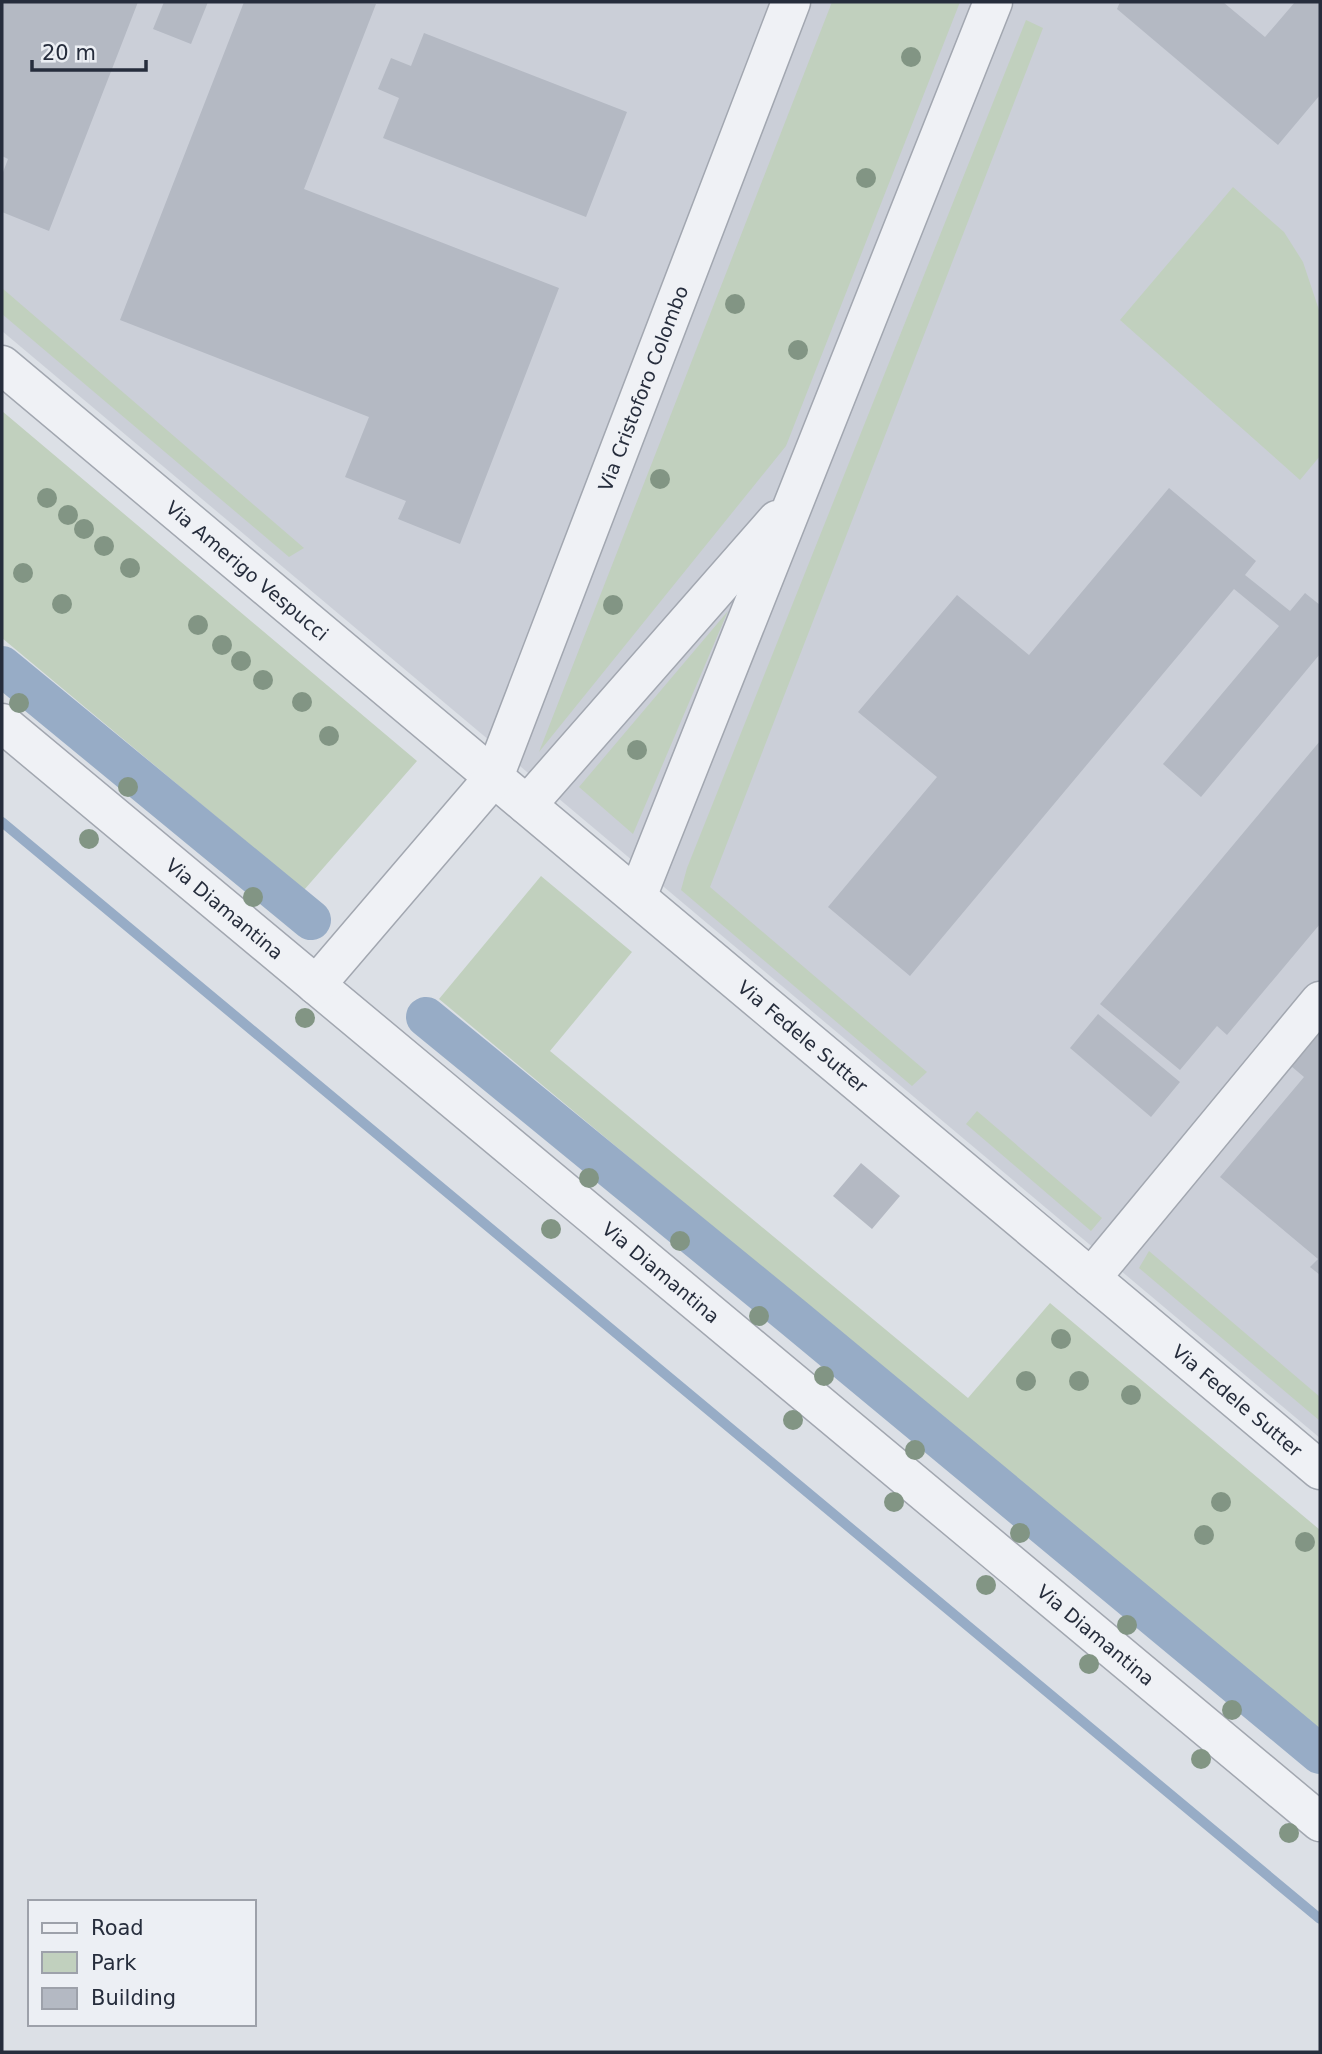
<svg xmlns="http://www.w3.org/2000/svg" width="1322" height="2054" viewBox="0 0 1322 2054" font-family="'DejaVu Sans',sans-serif">
<style>
.built{fill:#cbcfd8}
.green{fill:#c1d0be}
.lines{fill:none;stroke-linecap:round;stroke-linejoin:round}
.stream{stroke:#97acc6;stroke-width:10}
.canal{stroke:#97acc6;stroke-width:40}
.building{fill:#b4b9c3}
.minor-casing{stroke:#a2a7b0;stroke-width:41}
.minor{stroke:#eff1f5;stroke-width:38}
.tree{fill:#829584}
.labels{text-anchor:middle;stroke-width:7;stroke-linejoin:round;paint-order:stroke}
.street-label{font-size:19px;fill:#262d3c;stroke:#eceff4}
</style>
<rect width="100%" height="100%" fill="#dce0e6"/>
<path class="built" d="M2 2H1320V1438L2 331Z"/>
<path class="green" d="M832 2H960L786 446 539 752Z
M1026 20 1043 28 710 887 927 1072 912 1086 681 890 687 868Z
M1233 187 1284 232 1303 262 1320 313V456L1300 480 1120 320Z
M2 288 304 548 289 557 2 314Z
M2 411 417 761 304 890 2 638Z
M728 611 633 834 579 787Z
M541 876 632 952 550 1051 968 1398 1050 1303 1320 1530V1733L439 999Z
M977 1111 1102 1218 1091 1231 966 1124Z
M1149 1251 1320 1397V1421L1139 1268Z"/>
<g class="lines">
<path class="stream" d="M2 822 1320 1919"/>
<path class="canal" d="M2 666 311 920
M426 1017 793 1317 1320 1754"/>
</g>
<path class="building" d="M2 2H138L49 231 2 212V175L8 159 2 156Z
M164 2H208L191 44 153 29Z
M244 2 376 4 304 189 559 288 460 544 398 519 406 501 345 477 369 417 120 320Z
M1120 2H1223L1265 37 1295 2H1320V95L1278 145 1117 9Z
M424 33 627 112 586 217 383 138 399 98 378 89 391 58 411 66Z
M1169 488 1256 561 1245 575 1290 611 1305 593 1320 605V654L1201 797 1163 764 1279 626 1234 589 910 976 828 907 937 777 858 712 957 595 1029 655Z
M1320 741V924L1227 1035 1217 1026 1180 1070 1100 1004Z
M1320 1005V1275L1310 1267 1318 1259 1220 1177 1304 1077 1278 1055Z
M1098 1014 1180 1082 1151 1117 1070 1048Z
M861 1163 900 1196 872 1229 833 1196Z"/>
<g class="lines">
<g class="minor-casing">
<g id="minor">
<path id="s1" d="M2 365 1320 1470"/>
<path id="s2" d="M2 723 1320 1822"/>
<path d="M527 805 777 520"/>
<path d="M637 897 993 2"/>
<path id="s3" d="M316 985 494 777 791 2"/>
<path d="M1091 1278 1320 1001"/>
</g>
</g>
<use href="#minor" class="minor"/>
</g>
<g class="tree">
<circle cx="911" cy="57" r="10"/>
<circle cx="866" cy="178" r="10"/>
<circle cx="735" cy="304" r="10"/>
<circle cx="798" cy="350" r="10"/>
<circle cx="660" cy="479" r="10"/>
<circle cx="47" cy="498" r="10"/>
<circle cx="68" cy="515" r="10"/>
<circle cx="84" cy="529" r="10"/>
<circle cx="104" cy="546" r="10"/>
<circle cx="130" cy="568" r="10"/>
<circle cx="23" cy="573" r="10"/>
<circle cx="62" cy="604" r="10"/>
<circle cx="613" cy="605" r="10"/>
<circle cx="198" cy="625" r="10"/>
<circle cx="222" cy="645" r="10"/>
<circle cx="241" cy="661" r="10"/>
<circle cx="263" cy="680" r="10"/>
<circle cx="302" cy="702" r="10"/>
<circle cx="19" cy="703" r="10"/>
<circle cx="329" cy="736" r="10"/>
<circle cx="637" cy="750" r="10"/>
<circle cx="128" cy="787" r="10"/>
<circle cx="89" cy="839" r="10"/>
<circle cx="253" cy="897" r="10"/>
<circle cx="305" cy="1018" r="10"/>
<circle cx="589" cy="1178" r="10"/>
<circle cx="551" cy="1229" r="10"/>
<circle cx="680" cy="1241" r="10"/>
<circle cx="759" cy="1316" r="10"/>
<circle cx="1061" cy="1339" r="10"/>
<circle cx="824" cy="1376" r="10"/>
<circle cx="1026" cy="1381" r="10"/>
<circle cx="1079" cy="1381" r="10"/>
<circle cx="1131" cy="1395" r="10"/>
<circle cx="793" cy="1420" r="10"/>
<circle cx="915" cy="1450" r="10"/>
<circle cx="894" cy="1502" r="10"/>
<circle cx="1221" cy="1502" r="10"/>
<circle cx="1020" cy="1533" r="10"/>
<circle cx="1204" cy="1535" r="10"/>
<circle cx="1305" cy="1542" r="10"/>
<circle cx="986" cy="1585" r="10"/>
<circle cx="1127" cy="1625" r="10"/>
<circle cx="1089" cy="1664" r="10"/>
<circle cx="1232" cy="1710" r="10"/>
<circle cx="1201" cy="1759" r="10"/>
<circle cx="1289" cy="1833" r="10"/>
</g>
<g class="labels">
<g class="street-label">
<text dy="7" stroke="none"><textPath href="#s3" startOffset="690">Via Cristoforo Colombo</textPath></text>
<text dy="7" stroke="none"><textPath href="#s1" startOffset="320">Via Amerigo Vespucci</textPath></text>
<text dy="7" stroke="none"><textPath href="#s2" startOffset="290">Via Diamantina</textPath></text>
<text dy="7" stroke="none"><textPath href="#s1" startOffset="1045">Via Fedele Sutter</textPath></text>
<text dy="7" stroke="none"><textPath href="#s2" startOffset="858">Via Diamantina</textPath></text>
<text dy="7" stroke="none"><textPath href="#s1" startOffset="1612">Via Fedele Sutter</textPath></text>
<text dy="7" stroke="none"><textPath href="#s2" startOffset="1424">Via Diamantina</textPath></text>
</g>
</g>
<rect width="1322" height="2054" fill="none" stroke="#262d3c" stroke-width="7"/>
<rect x="28" y="1900" width="228" height="126" fill="#eceff4" stroke="#9da1aa" stroke-width="2"/>
<rect x="42" y="1923" width="35" height="10" fill="#eff1f5" stroke="#9da1aa" stroke-width="2"/>
<text x="91" y="1935" font-size="21" fill="#262d3c">Road</text>
<rect x="42" y="1952" width="35" height="21" fill="#c1d0be" stroke="#9da1aa" stroke-width="2"/>
<text x="91" y="1970" font-size="21" fill="#262d3c">Park</text>
<rect x="42" y="1988" width="35" height="21" fill="#b4b9c3" stroke="#9da1aa" stroke-width="2"/>
<text x="91" y="2005" font-size="21" fill="#262d3c">Building</text>
<path d="M32 60v10h114v-10" fill="none" stroke="#262d3c" stroke-width="3.5"/>
<text x="42" y="60" font-size="21" fill="#262d3c" stroke="#eceff4" stroke-width="5" paint-order="stroke">20 m</text>
</svg>
